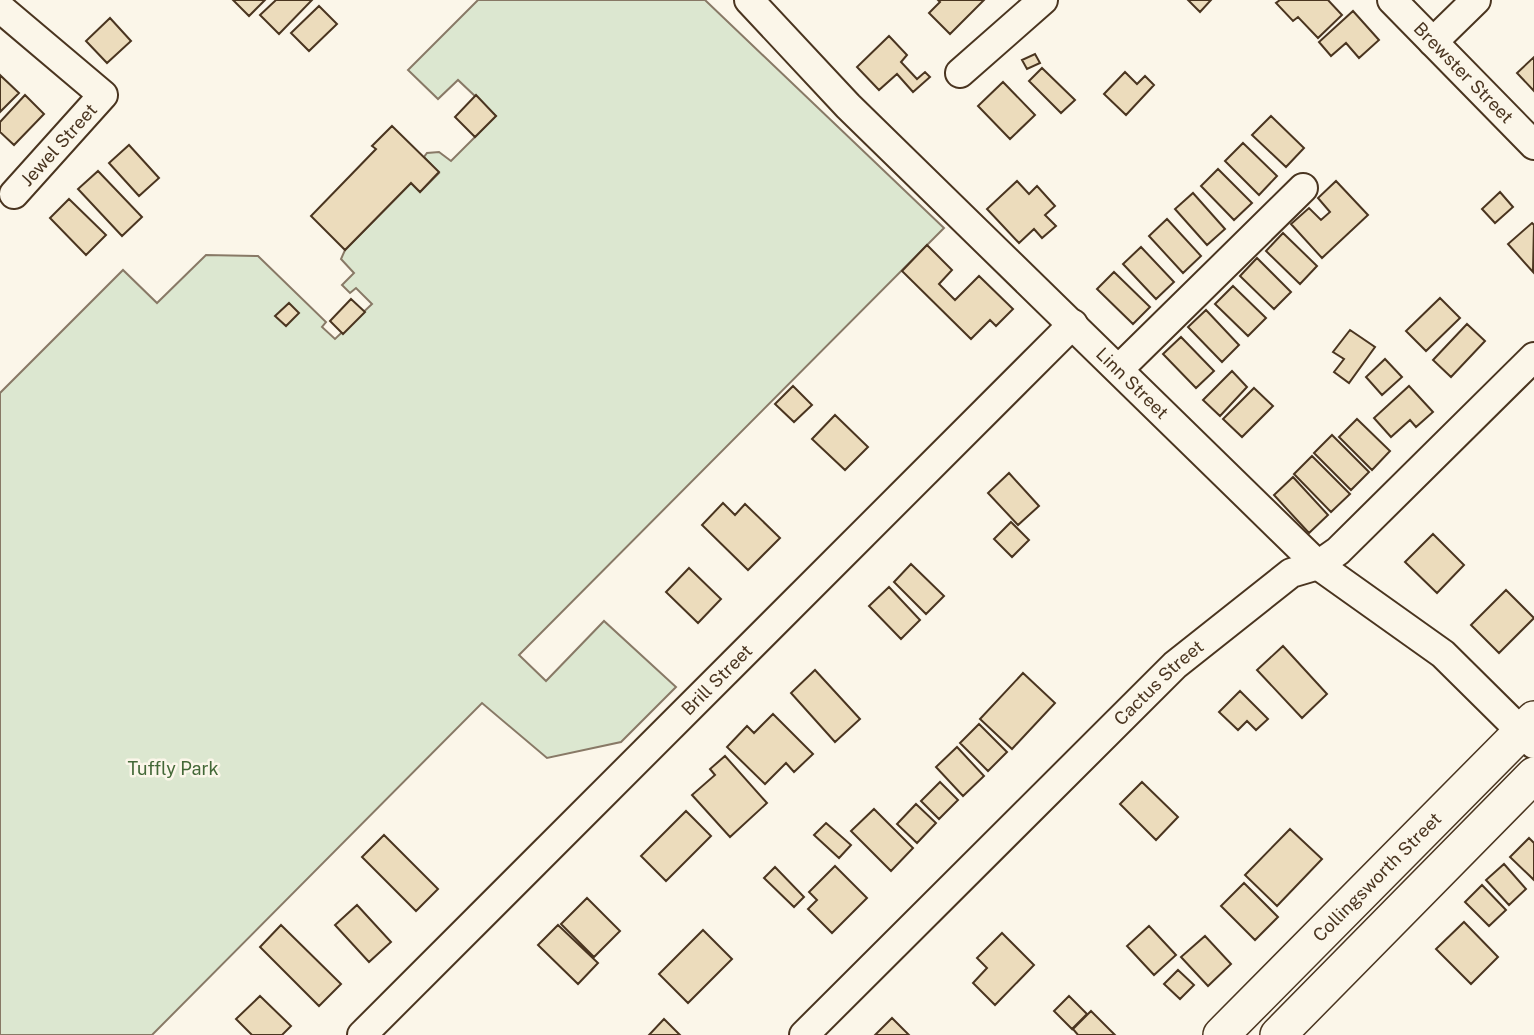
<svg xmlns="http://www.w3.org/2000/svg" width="1534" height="1035" viewBox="0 0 1534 1035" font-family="'Public Sans',sans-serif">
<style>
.green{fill:#dce7d0;stroke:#887966;stroke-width:2}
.building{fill:#ecdcbc;stroke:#4a3520;stroke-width:2}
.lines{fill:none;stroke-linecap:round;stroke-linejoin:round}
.minor-casing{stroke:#4a3520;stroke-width:32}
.major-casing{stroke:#4a3520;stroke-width:38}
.minor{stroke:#fbf6e9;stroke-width:28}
.major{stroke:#fbf6e9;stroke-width:35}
.labels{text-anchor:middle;stroke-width:5;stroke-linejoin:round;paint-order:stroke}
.street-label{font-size:18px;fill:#4a3520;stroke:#fbf6e9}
.park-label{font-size:18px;fill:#436837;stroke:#fbf6e9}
</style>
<rect width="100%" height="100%" fill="#fbf6e9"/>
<path class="green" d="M478 0H705L944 228 519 655 546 681 604 621 676 687 621 742 547 758 482 703 152 1035H0V393L123 270 157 303 206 255 258 256 326 322 322 327 335 339 372 304 356 288 350 293 342 285 354 273 341 259 345 250 411 183 420 192 439 173 424 157 427 153 439 152 451 161 496 116 458 80 438 99 408 70Z"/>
<path class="building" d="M233 0H265L249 16Z
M276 0H312L279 34 260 15Z
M938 0H984L950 34 929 13 940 2Z
M1188 0H1211L1200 12Z
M1280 0H1328L1342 15 1318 38 1298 17 1293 21 1276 3Z
M319 6 337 24 309 51 291 33Z
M1353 11 1379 40 1359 58 1346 43 1331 56 1319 42Z
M110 18 131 41 107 63 86 41Z
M889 36 907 55 901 62 917 79 925 72 930 77 913 92 897 74 879 90 857 67Z
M1035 54 1040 63 1027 69 1022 60Z
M1534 57V91L1517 73Z
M1042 68 1075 100 1061 113 1029 81Z
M1125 72 1137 84 1145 76 1154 85 1126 115 1104 94Z
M0 75 19 93 0 112Z
M1003 82 1035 115 1010 139 978 106Z
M25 95 44 114 14 145 0 132V122Z
M476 95 496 116 475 137 455 117Z
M1271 116 1304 148 1286 167 1252 135Z
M392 126 439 172 420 192 411 183 345 250 311 216 376 149 372 146Z
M1243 143 1277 176 1259 195 1225 161Z
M129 145 159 178 139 196 109 163Z
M1218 169 1252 203 1234 220 1201 186Z
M98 171 142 217 122 236 78 189Z
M1017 181 1029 194 1037 186 1055 206 1045 215 1056 226 1042 238 1034 229 1019 243 987 209Z
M1336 181 1368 215 1322 258 1291 224 1309 208 1321 220 1330 212 1318 198Z
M1500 192 1513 207 1495 223 1482 209Z
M1193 193 1225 229 1207 245 1175 209Z
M69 199 106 235 86 255 50 218Z
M1167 219 1201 256 1183 273 1149 236Z
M1532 223 1534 225 1533 272 1508 244Z
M1283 233 1317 266 1300 284 1266 251Z
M927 245 952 270 939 284 955 300 979 276 1013 309 996 326 990 320 971 339 902 271Z
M1141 247 1174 282 1156 299 1123 264Z
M1257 258 1291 292 1274 309 1240 276Z
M1114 272 1150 307 1133 324 1097 289Z
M1233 286 1266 318 1248 336 1215 304Z
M1440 298 1460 318 1426 351 1406 331Z
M351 299 365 312 343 334 330 321Z
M289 303 299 313 286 326 275 316Z
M1206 310 1239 345 1222 362 1188 327Z
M1467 324 1485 341 1451 377 1433 360Z
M1350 330 1375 347 1349 383 1334 372 1344 359 1333 352Z
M1181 337 1214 371 1196 388 1163 354Z
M1385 359 1402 377 1382 395 1366 377Z
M1232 371 1247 387 1220 416 1203 400Z
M793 386 812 405 794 422 775 404Z
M1409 386 1433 412 1416 427 1410 420 1391 437 1374 418Z
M1254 388 1273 406 1242 437 1223 419Z
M835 415 868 447 845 470 812 439Z
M1357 419 1390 451 1372 470 1339 437Z
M1332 435 1369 472 1351 490 1314 453Z
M1312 456 1350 494 1331 512 1294 474Z
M1009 473 1039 506 1018 525 988 493Z
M1293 477 1328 515 1309 533 1274 495Z
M723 503 735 515 745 504 780 538 748 570 702 525Z
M1011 522 1029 540 1012 557 994 539Z
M1433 534 1464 565 1437 593 1405 562Z
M911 564 944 596 926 614 894 582Z
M689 568 721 599 698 623 666 592Z
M889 587 920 620 901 639 869 606Z
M1506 590 1534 618 1499 653 1471 625Z
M1283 646 1327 694 1302 718 1257 670Z
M815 670 860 719 835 742 791 693Z
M1023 673 1055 703 1012 749 980 719Z
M1240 691 1268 719 1256 730 1247 721 1238 730 1219 712Z
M773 714 813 754 794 772 786 763 765 784 727 747 747 726 754 733Z
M979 724 1007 752 988 771 960 743Z
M957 747 984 776 963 796 936 767Z
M725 756 767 803 730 837 692 795 715 775 710 769Z
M940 782 958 800 939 819 921 801Z
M1142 782 1178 817 1156 840 1120 804Z
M916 804 936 823 917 843 897 824Z
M874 809 913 848 891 871 851 831Z
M686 811 711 836 666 881 641 856Z
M826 823 851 845 839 858 814 835Z
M1290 829 1322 859 1277 906 1245 875Z
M384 835 438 889 416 911 362 857Z
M1529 838 1534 843V880L1510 857Z
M1504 864 1526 889 1509 905 1486 880Z
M835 866 867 898 832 933 808 909 817 900 809 892Z
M775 867 804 897 794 907 764 878Z
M1244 883 1278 917 1255 940 1221 906Z
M1482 885 1506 910 1489 926 1465 902Z
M587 898 620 931 594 957 561 924Z
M357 905 391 942 369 962 335 925Z
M1464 922 1498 957 1471 984 1436 949Z
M281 925 341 984 319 1006 260 947Z
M558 925 598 963 578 984 538 945Z
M1149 926 1176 955 1154 975 1127 946Z
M703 930 732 959 688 1003 659 974Z
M1002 933 1034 965 995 1005 973 983 987 968 977 958Z
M1205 936 1231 964 1208 986 1181 957Z
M1178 970 1194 985 1180 999 1164 984Z
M260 996 291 1026 282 1035H252L236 1019Z
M1069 996 1087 1014 1072 1029 1054 1011Z
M1091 1011 1115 1035H1078L1073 1029Z
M892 1018 909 1035H875Z
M664 1019 680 1035H649Z"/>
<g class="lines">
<g class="minor-casing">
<g id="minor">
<path id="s1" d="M749 0 848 106 1318 565 1443 654 1534 744"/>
<path id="s2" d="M1392 0 1534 145"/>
<path d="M0 8 103 95 14 194"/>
<path d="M1433 42 1476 0"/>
<path d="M960 73 1043 0"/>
<path d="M1119 369 1303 188"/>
<path id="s3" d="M362 1035 1073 324"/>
<path id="s4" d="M804 1035 1175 665 1291 573 1318 565 1338 551 1534 357"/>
</g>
</g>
<g class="major-casing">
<g id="major">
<path id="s5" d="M1221 1035 1534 719"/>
<path d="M1278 1035 1534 775"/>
</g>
</g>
<use href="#minor" class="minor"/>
<use href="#major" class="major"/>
</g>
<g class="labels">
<g class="street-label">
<text dy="6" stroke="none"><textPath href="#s2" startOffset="102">Brewster Street</textPath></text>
<text transform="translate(59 145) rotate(-48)" y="6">Jewel Street</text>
<text dy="6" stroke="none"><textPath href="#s1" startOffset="542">Linn Street</textPath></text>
<text dy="6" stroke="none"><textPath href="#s3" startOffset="502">Brill Street</textPath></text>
<text dy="6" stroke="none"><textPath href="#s4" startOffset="500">Cactus Street</textPath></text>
<text dy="6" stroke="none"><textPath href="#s5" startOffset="222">Collingsworth Street</textPath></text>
</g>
<g class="park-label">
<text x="173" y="775">Tuffly Park</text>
</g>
</g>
</svg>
